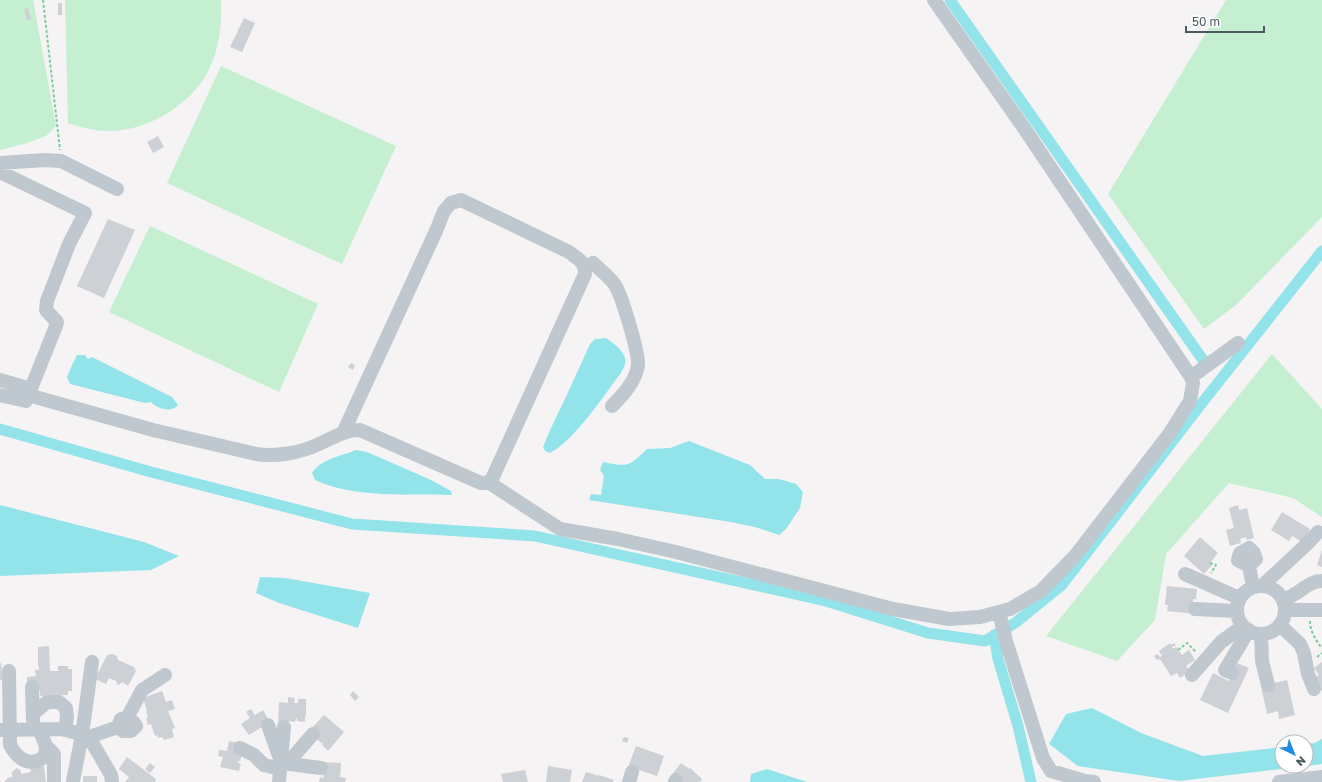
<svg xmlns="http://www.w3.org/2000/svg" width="1322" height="782" viewBox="0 0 1322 782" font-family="'Golos Text',sans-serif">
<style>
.green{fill:#c4efd0}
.water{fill:#93e3eb}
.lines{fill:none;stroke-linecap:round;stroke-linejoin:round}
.canal{stroke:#93e3eb;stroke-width:11}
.building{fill:#cdd0d5}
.path{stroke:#7ccd9c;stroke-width:2;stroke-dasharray:3 2;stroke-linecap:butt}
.minor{stroke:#bfc8ce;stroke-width:14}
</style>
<rect width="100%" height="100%" fill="#f5f3f3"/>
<path class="green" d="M0 0H33L56 126 46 136 27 143 1 150H0Z
M65 0H221C222 27 219 53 205 77 188 104 154 126 122 130 104 133 86 129 68 123Z
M1226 0H1322V217L1236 305 1204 329 1108 194Z
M221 66 396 146 342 264 167 183Z
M150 226 318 304 279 392 109 312Z
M1272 354 1322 409V517L1293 498 1229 483 1166 554 1155 620 1117 661 1046 636Z"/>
<path class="water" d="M606 338C613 343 628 353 625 364 625 367 622 370 621 373 603 396 576 439 550 453L545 451 543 447 551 428 565 399 590 344 595 339Z
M77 355H85L88 359 92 357 172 397 178 405C172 413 157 409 151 402L145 403 70 384 67 377 72 365Z
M689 441 750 465 765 479H779L796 484 803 492 800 508 786 529 779 535 755 527 731 522 589 500 591 494 601 495 604 476 600 470 603 462C629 467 628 467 647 449L670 448Z
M356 450 367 452 431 480 451 491 452 495C411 494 352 498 315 480L312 473C321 459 341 456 356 450Z
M0 505 144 542 179 556 151 570 0 576Z
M260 577 285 578 370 593 358 628 279 603 256 593Z
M1092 708 1141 733 1203 756 1282 747V766H1306V744L1315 743 1322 739V764L1179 781 1078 766 1049 744 1066 714Z
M767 769 807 782H750L751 774Z"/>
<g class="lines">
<path class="canal" d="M950 0 1203 360
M0 429 151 472 352 524 535 536 826 601 928 633 985 641 1015 623 1062 585 1202 403 1322 251
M994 635 998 659 1018 726 1031 782"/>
</g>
<path class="building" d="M58 3H62V15H58Z
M28 8 31 19 27 20 24 9Z
M244 18 255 23 242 52 230 47Z
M158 136 164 147 153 153 147 142Z
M108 219 135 230 104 298 77 286Z
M351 363 355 365 353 370 348 367Z
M1238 505 1239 510 1247 508 1254 538 1247 540 1246 537 1240 539 1241 543 1230 546 1226 530 1234 528 1229 508Z
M1282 512 1310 529 1302 542 1292 536 1289 541 1271 530Z
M1200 537 1218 553 1210 563 1212 565 1204 574 1184 556Z
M1322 550V567L1317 565Z
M1167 586 1197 589 1196 599H1193V602L1196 603 1195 614 1167 611 1168 605H1165Z
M1170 643 1171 645 1174 643 1176 645 1172 647 1173 649 1176 647 1179 650 1176 653 1179 651 1182 655 1189 650 1195 660 1186 666 1190 671 1180 678 1177 673 1171 676 1160 659 1157 660 1154 656 1158 654 1160 657 1162 656 1159 651Z
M49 646 50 671H58V666H68V669H72V691H68V695L40 696V691H36L27 687V677L36 676 35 670H39V666L38 667V647Z
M112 654 117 656 118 660 134 667 136 671 128 686 122 682 119 685 117 684 116 681 109 678 106 684 95 679 107 655Z
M1322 662V690L1321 691 1312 680 1319 675 1314 668Z
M0 663H1L3 680H0Z
M1237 663 1249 668 1228 713 1200 700 1213 673 1229 681Z
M1287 680 1295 715 1279 719 1278 711 1267 714 1261 686Z
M162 691 166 702 172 700 175 709 168 711 175 728 172 729 174 737 164 740 162 737 158 738 157 735 155 736 151 724 148 725 146 718 148 717 146 711H147L143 698Z
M353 691 359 697 355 701 350 695Z
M288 697 295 698 294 703H298V699H306V716H305V722L297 721V719L296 718 295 722 289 721 288 728 278 727 279 702 288 703Z
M251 709 255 715 263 710 270 722 249 735 241 724 250 718 246 712Z
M324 715 344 732 328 751 322 745 323 744 315 738 309 731Z
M624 737 629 738 627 743 622 741Z
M229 741 241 744 242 754 240 761H238V763L241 764 239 771 220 767 223 757 218 756 219 750 227 751Z
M636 746 664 756 657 776 639 770 638 774 627 770Z
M127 757 156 779 155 782H125L129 777 119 769Z
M322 762 341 763 340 777 346 778 345 782H319L320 777 323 778 324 772Z
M150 763 155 767 150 773 145 769Z
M681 763 689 769 690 768 702 779 700 782H679L671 776Z
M44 766 46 782H5V780H7V778L12 777V772L15 769 17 768 21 771V774L31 772 30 768Z
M548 766 572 770 570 782H546Z
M525 770 528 782H503L501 774Z
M586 772 599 776V775L614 780 613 782H582Z
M83 776H97V782H83Z"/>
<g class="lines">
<path class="path" d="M43 0 60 150
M1210 563 1216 565 1211 573
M1310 621C1310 631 1316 641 1322 648
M1178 650 1187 643 1196 652
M1317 657 1322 653"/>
<path class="minor" d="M0 163 45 160 61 161 117 189
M0 172 85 213 69 244 47 301 46 310 57 322 56 326 26 401 0 395
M585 267 593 263C600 270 610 277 615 285 622 296 639 353 638 365 636 381 623 395 612 406
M1191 377 1238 343
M0 380 31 389
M28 395 153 430 256 454C276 457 300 453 319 444 333 438 344 430 360 430L481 483H486L492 479 585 274C585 261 578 259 569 252L461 200 451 203 444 211 436 231 343 433
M488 482 560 529 618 539 676 552 893 609 949 619 980 617 1010 609 1041 591 1075 556 1170 433 1190 401 1193 383 1191 377 1024 128 934 0
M1249 566 1238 560 1240 553 1249 548 1254 553 1256 559 1249 566 1253 587
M1185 574 1239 598
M1237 610a24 24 0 1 1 48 0a24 24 0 1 1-48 0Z
M1262 586 1308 543 1318 532
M1283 599C1299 596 1306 581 1322 581
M1195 609 1237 611
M1285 610H1322
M999 612 1006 641 1043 758 1051 771 1085 781 1094 782
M1280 625 1300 644 1304 653 1308 674 1314 689
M1261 634 1262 661 1268 685
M9 671 10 745C18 760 31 768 45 756L46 746 39 729
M1232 673 1225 670 1249 630
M1192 675 1221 642 1243 626
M32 687 33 720
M33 714 47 702H59L66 708 67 717 65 730
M127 718 142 690 165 675
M268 725 280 759
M0 730 60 729 70 731 89 737
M89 737 118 727 123 731H131L136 726C132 719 129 717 121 719L118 727
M89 737 111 775 112 782
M46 746 54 754V782
M240 748 254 755 264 765 280 769
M281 763 292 758 313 734
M282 763 321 768
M73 781 82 735 92 662
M279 782 284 727
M629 782 632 772
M675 782 676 780
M1279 782 1322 777"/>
</g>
<g transform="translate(1294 754) rotate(137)"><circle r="19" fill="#ffffff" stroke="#b7bcbf"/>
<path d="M0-3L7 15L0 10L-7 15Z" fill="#208be1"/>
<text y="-6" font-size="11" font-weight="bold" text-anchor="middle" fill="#4b5860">N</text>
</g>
<path d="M1186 26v6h78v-6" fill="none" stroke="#4b5860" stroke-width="2"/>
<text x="1192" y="26" font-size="12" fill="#4b5860" stroke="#ffffff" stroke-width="3" paint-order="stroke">50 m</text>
</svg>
